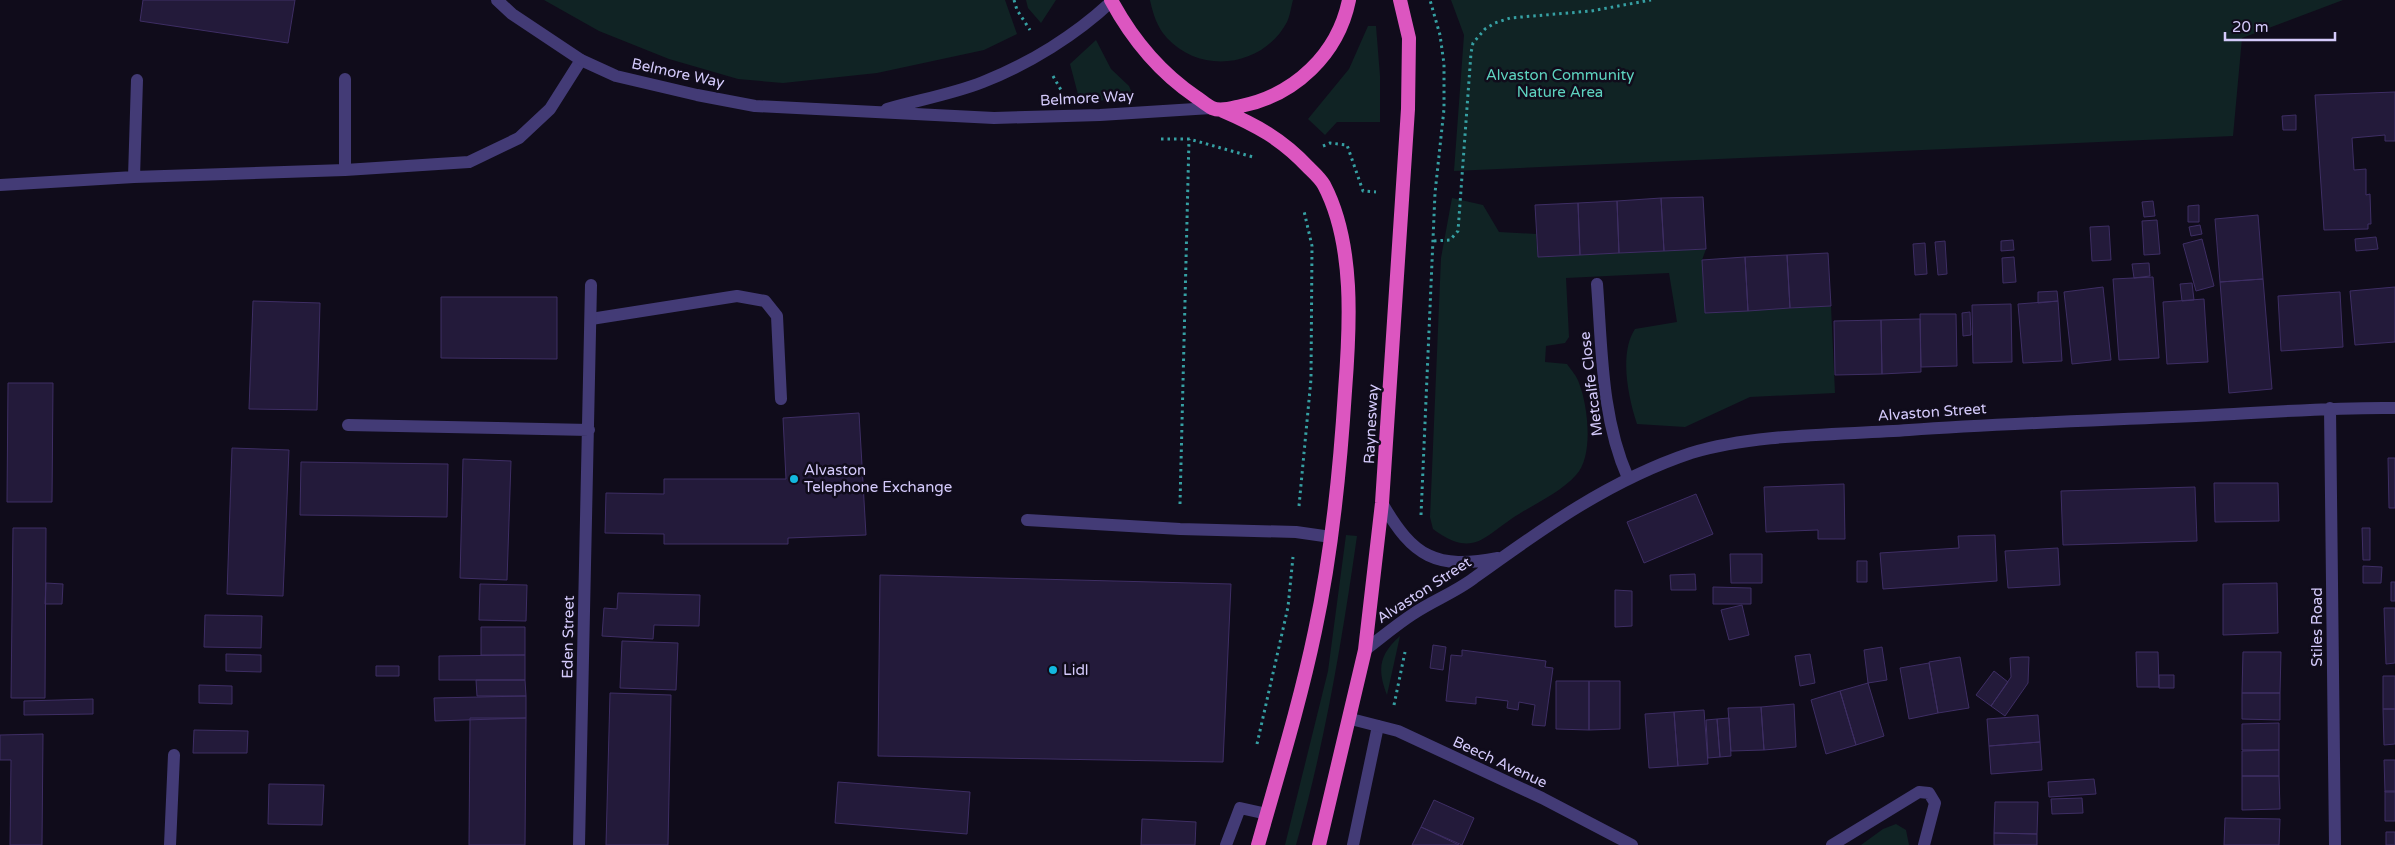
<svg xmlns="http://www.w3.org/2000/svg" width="2395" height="845" viewBox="0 0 2395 845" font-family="'Varela Round',sans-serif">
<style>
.green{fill:#102324}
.building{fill:#231a3a;stroke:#3e2e64}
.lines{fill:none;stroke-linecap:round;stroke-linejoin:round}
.path{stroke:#36a0a3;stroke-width:3;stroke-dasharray:2.5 4;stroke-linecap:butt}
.service{stroke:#433b76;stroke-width:12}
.minor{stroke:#433b76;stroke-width:12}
.trunk{stroke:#dc56c0;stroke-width:14}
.poi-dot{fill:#13b8df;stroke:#100c1b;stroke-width:2}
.labels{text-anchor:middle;stroke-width:5;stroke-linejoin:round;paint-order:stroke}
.street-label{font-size:15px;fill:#d4cafb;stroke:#100c1b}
.park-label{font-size:15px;fill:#5ed3c0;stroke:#100c1b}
.poi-label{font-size:15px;fill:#d4cafb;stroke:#100c1b;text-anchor:start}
</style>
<rect width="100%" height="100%" fill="#100c1b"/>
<path class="green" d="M544 0H1005L1017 34 984 50 877 73 783 83 738 79 669 59 599 31Z
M1026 0H1056L1041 23 1028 8Z
M1150 0H1293C1291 7 1290 16 1287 22 1263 67 1201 75 1167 38 1157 27 1153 14 1150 0Z
M1451 0H2343L2242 38 2233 136 1454 171 1464 35Z
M1368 26H1376L1380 76V122H1337L1325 135 1308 119 1349 69Z
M1096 40 1111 69 1129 86 1134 98 1080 102 1070 64Z
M1452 198 1483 205 1499 232 1536 234 1538 257 1706 249 1702 260 1705 313 1831 306 1835 393 1750 397 1685 427 1637 424C1628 397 1619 353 1635 329L1677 322 1669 273 1566 278 1569 337 1565 343 1546 346 1545 362 1567 364C1571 370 1577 376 1579 383 1588 406 1594 456 1576 475 1561 492 1538 502 1519 514 1484 535 1475 560 1433 529L1430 517 1441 258Z
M1346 535 1357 536C1342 641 1325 743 1296 845H1285L1328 671Z
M1400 636 1387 695C1377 669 1379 655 1400 636Z
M1896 824 1906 830 1909 845H1861L1883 829Z"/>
<path class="building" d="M143 0H295L288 43 140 21Z
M2395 92V141H2385V135L2352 138 2354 170 2366 169V195L2370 194 2371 224H2368V229L2324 230 2315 95Z
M2296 115V130H2283L2282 116Z
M1703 197 1706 249 1664 251 1661 198Z
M1661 198 1664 251 1619 253 1617 201Z
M1617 201 1619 253 1580 255 1578 203Z
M2153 201 2155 216 2144 217 2142 202Z
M1578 203 1580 255 1538 257 1535 205Z
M2199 205V222H2188V206Z
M2258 215 2263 279 2220 282 2215 219Z
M2157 220 2160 254 2144 255 2142 221Z
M2200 225 2202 234 2191 236 2189 227Z
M2109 226 2111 260 2092 261 2090 227Z
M2376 237 2378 249 2356 251 2355 239Z
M2202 239 2214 286 2196 291 2183 244Z
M2013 240 2014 250 2001 251V241Z
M1945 241 1947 274 1938 275 1935 242Z
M1925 243 1927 274 1915 275 1913 244Z
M1828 253 1831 306 1790 308 1787 255Z
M1787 255 1790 308 1748 311 1745 257Z
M1745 257 1748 311 1705 313 1702 260Z
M2014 257 2016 282 2003 283 2002 258Z
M2149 263 2150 276 2134 278 2132 264Z
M2153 277 2159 358 2119 360 2113 279Z
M2263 279 2272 389 2229 393 2220 282Z
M2192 283 2194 300 2182 301 2180 284Z
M2103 287 2111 360 2072 364 2064 292Z
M2395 287V342L2355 345 2350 291Z
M2057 291 2058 301 2038 303V292Z
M2340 292 2343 347 2281 351 2278 296Z
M441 297H557V359L441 358Z
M2204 299 2208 362 2167 364 2163 302Z
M253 301 320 303 317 410 249 409Z
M2058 301 2062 361 2023 363 2018 304Z
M2011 304 2012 362 1973 363 1972 305Z
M1970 312 1971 335 1963 336 1962 313Z
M1920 314H1956L1957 366 1921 367Z
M1920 319 1921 372 1882 374 1881 320Z
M1881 320 1882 374 1835 375 1834 321Z
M8 383H53L52 502H7Z
M859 413 866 535 788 538V544H664V534L605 533 606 493 664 494V479H786L783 418Z
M232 448 289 450 283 596 227 594Z
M2388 458H2395V508H2389Z
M463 459 511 461 507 580 460 578Z
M301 462 448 464 447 517 300 515Z
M2214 483H2278L2279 521 2215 522Z
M1844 484 1845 539H1818V530L1766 532 1764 487Z
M2195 487 2197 541 2063 545 2061 491Z
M1696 494 1713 534 1644 563 1627 522Z
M13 528H46L45 698H11Z
M2362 528H2370V560H2363Z
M1995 535 1997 581 1883 589 1880 553 1959 548 1958 536Z
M2058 548 2060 585 2008 588 2005 551Z
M1730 554H1762V583H1731Z
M1857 561H1867V582H1857Z
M2363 566 2382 567 2381 583H2363Z
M1695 574 1696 590H1671L1670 575Z
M880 575 1231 584 1223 762 878 756Z
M2391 582H2395V601H2391Z
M46 583 63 584 62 604H45Z
M2277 583 2278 633 2223 635V584Z
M480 584 527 585 526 621 479 620Z
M1713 587 1751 588V604H1713Z
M1615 590 1632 591V626L1615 627Z
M618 593 700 595 699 626 654 625 653 639 602 636 604 608 617 609Z
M1742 605 1749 635 1729 640 1721 610Z
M2384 608H2395V663L2386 664Z
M205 615 262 616 261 648 204 647Z
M481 627H525V655H481Z
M622 641 678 643 676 690 620 688Z
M1433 645 1446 647 1443 670 1430 668Z
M1882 647 1887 680 1868 683 1864 650Z
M1462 650 1546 661 1545 667 1553 668 1545 726 1532 725 1535 705 1519 702 1518 710 1507 708 1508 701 1476 697V704L1446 701 1451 655 1462 656Z
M2136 652H2158L2159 687H2137Z
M2243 652H2281L2280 693H2242Z
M226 654 261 655V672L226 671Z
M1810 654 1815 683 1800 686 1795 656Z
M525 655V680H439V656Z
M1960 657 1969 708 1938 713 1929 662Z
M2022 657H2029L2028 683 2005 716 1991 706 2011 677 2010 658Z
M1929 663 1938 713 1909 719 1900 668Z
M376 666H399V676H376Z
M1994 671 2008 682 1991 706 1976 695Z
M2159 675H2174V688H2159Z
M2383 676H2395V709H2383Z
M476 680H525L526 696H477Z
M1556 681H1589V730L1556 729Z
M1589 681H1620V729L1589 730Z
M1868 683 1884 736 1856 745 1840 691Z
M199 685 232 686V704L199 703Z
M1840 691 1856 745 1826 754 1811 700Z
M610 693 671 695 668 845H606Z
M2242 693H2280V720L2242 719Z
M526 696V718L435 721 434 698Z
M93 699V714L24 715V701Z
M1794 704 1796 747 1764 750 1761 707Z
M1761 707 1764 750 1731 751 1728 708Z
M2383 709H2395V744L2384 745Z
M1704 710 1708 764 1678 766 1674 712Z
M1674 712 1678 766 1649 768 1645 714Z
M2038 715 2040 742 1989 746 1987 719Z
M470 718H526L525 845H469Z
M1729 718 1731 756 1720 757 1717 719Z
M1717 719 1720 757 1708 758 1706 720Z
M2279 723V750H2242V724Z
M194 730 248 731 247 753H193Z
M43 734 42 845H10L11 760H0V735Z
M2040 742 2042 770 1991 774 1989 746Z
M2279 750V776H2242V751Z
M2384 760H2395V792H2385Z
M2242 776H2279L2280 809 2242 810Z
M2094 779 2096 794 2049 797 2048 782Z
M838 782 970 792 967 834 835 823Z
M269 784 324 785 322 825 268 824Z
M2385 791H2395V821H2385Z
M2082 798 2083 813 2052 814 2051 799Z
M1434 800 1474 818 1462 845 1421 827Z
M1995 802H2038L2037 834 1994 833Z
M2225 818 2280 819 2279 845H2224Z
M1142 819 1196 822 1195 845H1141Z
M1421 827 1459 845H1412Z
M2386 832H2395V845H2386Z
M1994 833 2037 834V845H1994Z"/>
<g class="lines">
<path class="path" d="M1014 0 1017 10 1030 30
M1053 76 1061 90
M1161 139H1189L1253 157
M1323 146 1330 143 1347 145 1363 191 1376 192
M1434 241 1450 240 1458 231 1471 53 1473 43 1485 29 1495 23 1510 18 1591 11 1651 0
M1180 504 1189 139
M1299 506 1311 379 1312 246 1304 211
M1421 515 1435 193 1444 109V64L1440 35 1430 0
M1394 705 1405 652
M1257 744 1288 607 1293 557"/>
<path class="service" d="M345 170V79
M134 177 137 80
M0 185 134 177 345 170 469 162 519 138 550 109 581 60
M591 319 737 296 765 301 777 316 781 399
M1027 520 1180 529 1296 532 1331 537
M170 845 174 755
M1226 845 1240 808 1267 814
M1353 845 1378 726"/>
<path class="minor" d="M497 0 512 14 581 60 616 76 697 95 755 106 994 118 1100 115 1211 108
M887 109C918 100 953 94 983 82 1029 64 1076 35 1112 1
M1597 284C1602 349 1601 417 1628 478
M2330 408 2335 845
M348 425 589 430
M1382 503C1413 557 1436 570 1498 558
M1365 650C1381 638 1396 625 1413 614 1432 601 1456 592 1474 578 1543 528 1610 480 1691 453 1757 433 1840 435 1909 430 2010 423 2113 420 2215 415 2275 412 2335 407 2395 408
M1351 719 1398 731 1542 798 1632 845
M579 845 591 285
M1832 845 1919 792 1929 793 1935 803 1924 845"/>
<path class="trunk" d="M1111 0C1132 39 1159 72 1196 97 1201 100 1206 105 1212 108 1221 112 1232 108 1241 106 1295 95 1338 54 1349 0
M1221 110C1256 125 1282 139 1308 167 1313 172 1320 178 1324 185 1355 244 1350 327 1345 391 1340 471 1332 552 1315 631 1300 703 1278 774 1258 845
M1319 845 1365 650 1382 503 1408 109 1409 38 1400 0"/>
</g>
<g class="poi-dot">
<circle cx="794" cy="479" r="5"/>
<circle cx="1053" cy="670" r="5"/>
</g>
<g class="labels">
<g class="street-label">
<text transform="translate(678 73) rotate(12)" y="5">Belmore Way</text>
<text transform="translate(1087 98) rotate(-3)" y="5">Belmore Way</text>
<text transform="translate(1591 384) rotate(-97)" y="5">Metcalfe Close</text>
<text transform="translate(1932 412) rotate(-4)" y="5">Alvaston Street</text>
<text transform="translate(1371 424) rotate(-87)" y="5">Raynesway</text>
<text transform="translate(1424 590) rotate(-33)" y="5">Alvaston Street</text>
<text transform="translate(2317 627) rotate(-90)" y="5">Stiles Road</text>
<text transform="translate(568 637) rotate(-89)" y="5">Eden Street</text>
<text transform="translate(1500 762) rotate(25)" y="5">Beech Avenue</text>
</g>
<g class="park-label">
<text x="1560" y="80">Alvaston Community<tspan x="1560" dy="17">Nature Area</tspan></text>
</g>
<g class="poi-label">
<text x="804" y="475">Alvaston<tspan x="804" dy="17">Telephone Exchange</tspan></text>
<text x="1063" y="675">Lidl</text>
</g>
</g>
<path d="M2225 32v8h110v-8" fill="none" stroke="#d4cafb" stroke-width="2.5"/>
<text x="2232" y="32" font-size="15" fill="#d4cafb" stroke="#100c1b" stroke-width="4" paint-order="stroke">20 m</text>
</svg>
